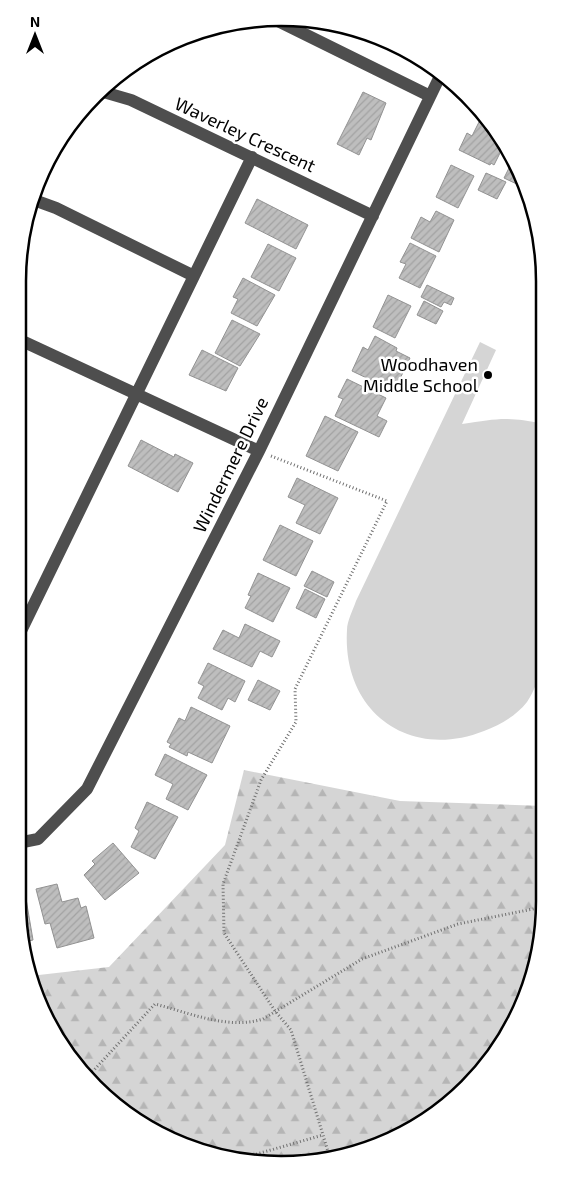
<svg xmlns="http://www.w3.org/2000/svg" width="562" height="1182" viewBox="0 0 562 1182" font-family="'Exo 2',sans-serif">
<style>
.forest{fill:url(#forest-firs)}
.pitch{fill:#d5d5d5}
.building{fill:url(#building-hatch);stroke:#929292}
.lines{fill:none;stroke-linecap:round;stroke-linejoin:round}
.path{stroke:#707070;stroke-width:3;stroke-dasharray:1 2.5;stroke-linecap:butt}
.minor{stroke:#4e4e4e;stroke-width:12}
.poi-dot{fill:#000;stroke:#fff;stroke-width:2}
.labels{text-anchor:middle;stroke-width:5;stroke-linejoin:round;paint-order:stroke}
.street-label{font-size:18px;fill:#000;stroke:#fff}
.poi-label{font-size:18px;fill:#000;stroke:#fff;text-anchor:end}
.rim{fill:none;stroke:#000;stroke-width:2.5}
</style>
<defs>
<pattern id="forest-firs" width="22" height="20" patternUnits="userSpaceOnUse" patternTransform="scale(1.25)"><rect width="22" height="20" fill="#d5d5d5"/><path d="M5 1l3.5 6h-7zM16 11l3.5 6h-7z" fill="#b5b5b5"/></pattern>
<pattern id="building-hatch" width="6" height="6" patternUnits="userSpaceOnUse" patternTransform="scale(1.25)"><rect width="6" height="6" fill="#bebebe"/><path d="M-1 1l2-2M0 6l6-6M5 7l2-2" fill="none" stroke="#a2a2a2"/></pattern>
</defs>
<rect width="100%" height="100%" fill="#fff"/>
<path class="forest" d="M244 770 400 801 544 806V901L524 1002 479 1075 398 1137 315 1162 229 1159 135 1120 72 1062 32 986 30 976 109 967 225 845Z"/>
<path class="pitch" d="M480 342 496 350 462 424C497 419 507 416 543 424L544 668C538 678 534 692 527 702 516 716 500 725 484 731 408 761 342 711 347 630 347 621 353 610 356 601Z"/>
<path class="building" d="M383 38 407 52 406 55 381 42Z
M363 92 386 103 371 140 367 138 359 155 337 144Z
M481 118 491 123 504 145 494 165 491 163 490 165 459 150 467 133 472 136Z
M513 160 524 180 523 187 504 178Z
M451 165 474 176 458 208 436 197Z
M486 173 506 182 497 199 478 190Z
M257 199 308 225 296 249 245 223Z
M436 211 454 220 439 252 411 238 421 217 430 222Z
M410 243 436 256 420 288 399 278 406 264 400 262Z
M268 244 296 258 279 291 251 277Z
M243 278 275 295 257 326 231 313 238 299 233 297Z
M427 285 454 298 451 305 444 302 441 307 421 297Z
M388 295 411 306 395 338 373 327Z
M424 301 443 311 436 324 417 315Z
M232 320 260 334 240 366 215 353Z
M375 336 397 348 396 351 410 358 394 391 352 371 363 347 368 350Z
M202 350 238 368 226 391 189 375Z
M347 379 386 398 377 416 387 421 379 437 335 416 343 399 338 397Z
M325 416 358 432 338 471 306 456Z
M141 440 174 457 175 454 193 463 178 492 128 466Z
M297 478 338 498 320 534 296 523 305 505 288 497Z
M280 525 313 541 296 576 263 560Z
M312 571 334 582 327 597 304 586Z
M258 573 290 588 273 622 245 608 251 596 248 595Z
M305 589 325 599 316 618 296 608Z
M245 624 280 641 272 657 260 651 252 667 213 649 223 630 239 638Z
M208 663 245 681 235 702 228 698 222 710 198 698 204 686 198 683Z
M258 680 280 691 270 710 248 700Z
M191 707 230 726 212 763 188 752 187 756 169 747 171 744 167 742 179 718 185 721Z
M165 754 207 775 188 810 166 799 173 784 155 775Z
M147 802 178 817 155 859 131 847 139 831 135 828Z
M113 843 139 873 105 900 84 875 95 864 92 861Z
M57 884 62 902 78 898 81 908 86 906 94 938 57 948 50 923 45 924 36 889Z
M25 893 33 940 24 942 18 894Z"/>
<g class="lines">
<path class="path" d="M271 456 387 501 295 689 296 722 261 780 223 884 224 933 275 1011 291 1030 323 1135
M86 1075 94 1070 155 1004C190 1013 228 1030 263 1019L362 959 458 924 543 907
M236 1160 323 1135 330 1158"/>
<path class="minor" d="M274 19 430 96
M100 91 131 100 373 216
M34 200 56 208 194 276
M18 345 20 340 259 451
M18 637 252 157
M18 843 38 839 87 789 259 451 442 72"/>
</g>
<circle class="poi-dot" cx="488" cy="375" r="5"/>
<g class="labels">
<g class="street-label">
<text transform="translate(245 135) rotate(25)" y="6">Waverley Crescent</text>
<text transform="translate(231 465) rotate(-64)" y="6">Windermere Drive</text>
</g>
<g class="poi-label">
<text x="478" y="371">Woodhaven<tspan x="478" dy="21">Middle School</tspan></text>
</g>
</g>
<path d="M0 0H562V1182H0ZM281 26H281A255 255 0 0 1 536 281V901A255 255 0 0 1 281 1156H281A255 255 0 0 1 26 901V281A255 255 0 0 1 281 26Z" fill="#fff" fill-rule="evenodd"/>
<path class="rim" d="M281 26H281A255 255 0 0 1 536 281V901A255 255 0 0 1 281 1156H281A255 255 0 0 1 26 901V281A255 255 0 0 1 281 26Z"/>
<g transform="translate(35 35)" stroke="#ffffff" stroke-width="4" paint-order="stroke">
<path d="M0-4L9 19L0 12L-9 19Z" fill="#000000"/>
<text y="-8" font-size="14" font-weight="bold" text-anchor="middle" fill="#000000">N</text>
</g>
</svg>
